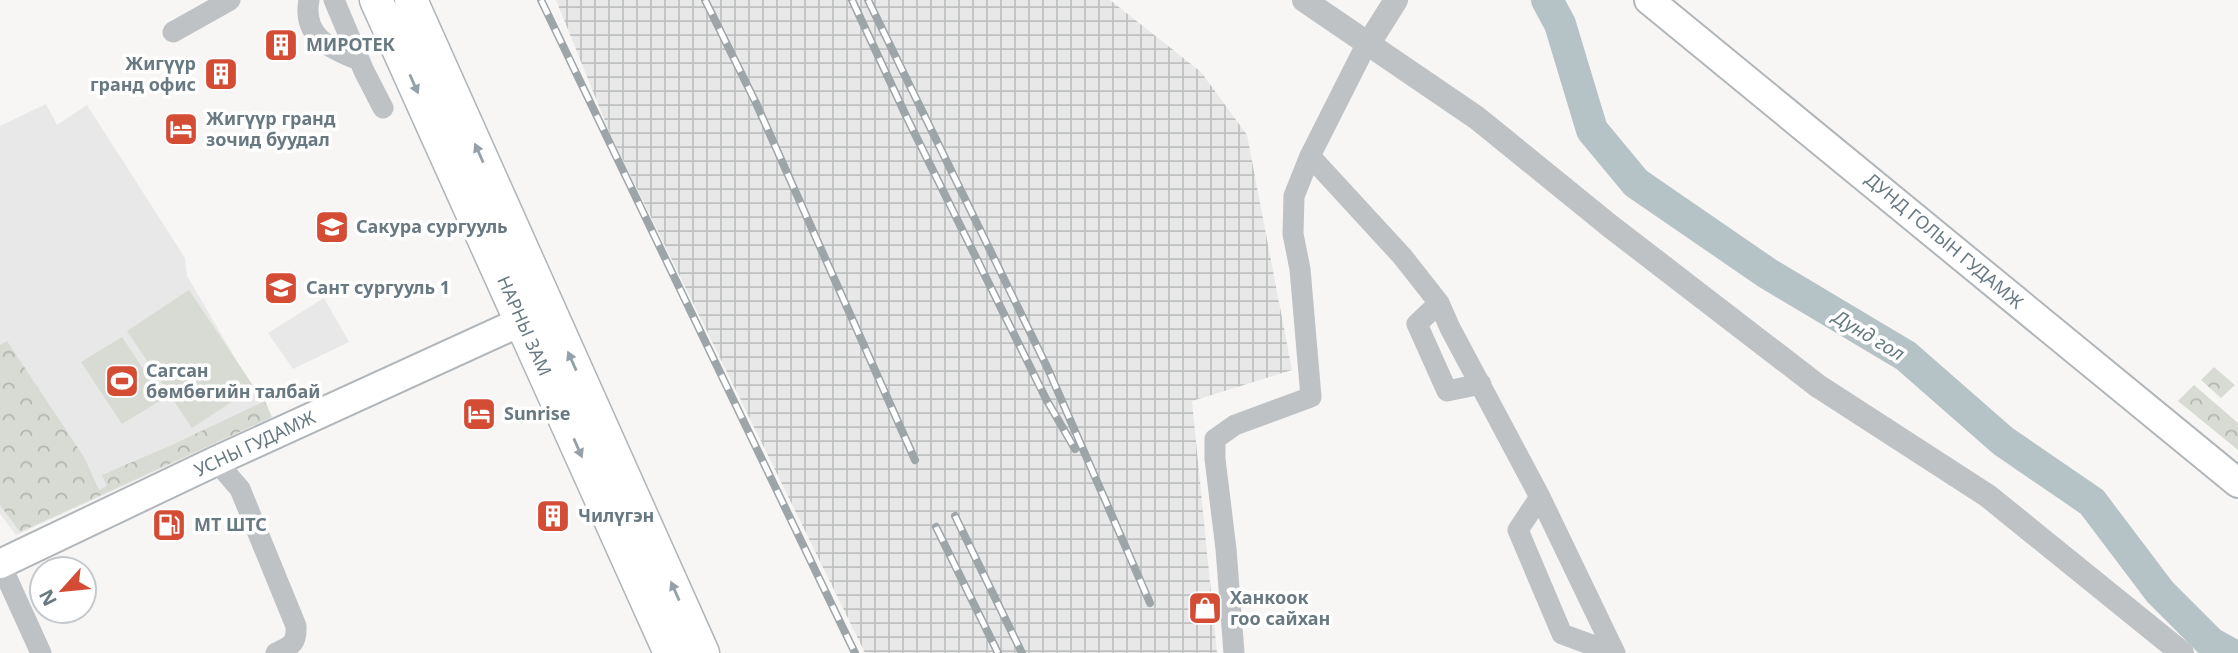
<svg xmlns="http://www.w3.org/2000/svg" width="2238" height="653" viewBox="0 0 2238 653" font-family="'Noto Sans',sans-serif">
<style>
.built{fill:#e7e8e7}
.industrial{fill:url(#industrial-grid)}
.grass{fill:#d7dbd3}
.forest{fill:url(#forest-crowns)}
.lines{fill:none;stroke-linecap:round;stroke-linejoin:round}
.river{stroke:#b6c3c6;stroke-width:32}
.secondary-casing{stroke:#b0b6ba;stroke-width:32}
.primary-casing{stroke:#afb5b8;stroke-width:35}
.minor{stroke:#bec2c5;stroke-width:21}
.tertiary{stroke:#bec2c5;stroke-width:24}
.secondary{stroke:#fff;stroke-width:28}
.primary{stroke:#fff;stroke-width:32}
.rail-casing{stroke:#9ea5a9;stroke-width:8}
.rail{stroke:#fff;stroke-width:5;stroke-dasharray:16;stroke-linecap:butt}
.oneway{fill:#95a1a8}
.labels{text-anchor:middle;stroke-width:7;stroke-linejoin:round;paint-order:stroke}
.poi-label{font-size:18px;font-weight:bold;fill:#687982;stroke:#fff;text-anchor:start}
.street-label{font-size:18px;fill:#687982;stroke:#fff}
.water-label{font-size:19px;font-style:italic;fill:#637a7f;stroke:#fff}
</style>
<defs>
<pattern id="industrial-grid" width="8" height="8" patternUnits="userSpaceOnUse" patternTransform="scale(1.75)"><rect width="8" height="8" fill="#e7e8e7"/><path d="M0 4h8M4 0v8" fill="none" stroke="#bfc1c1"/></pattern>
<pattern id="forest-crowns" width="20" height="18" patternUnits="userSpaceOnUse" patternTransform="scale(1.75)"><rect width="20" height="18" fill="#d7dbd3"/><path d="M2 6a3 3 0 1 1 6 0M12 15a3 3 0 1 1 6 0" fill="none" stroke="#b2b6b1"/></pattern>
</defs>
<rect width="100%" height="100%" fill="#f7f6f4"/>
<path class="built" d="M46 104 57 125 87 105 185 258 187 276 271 419 16 535 0 514V126Z
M324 298 349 342 293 369 268 333Z"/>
<path class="industrial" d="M556 0H1110L1201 72 1247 135 1292 370 1192 401 1217 653H865L611 136Z"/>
<path class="grass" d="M189 290 254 387 192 428 127 331Z
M122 337 163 399 122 424 81 362Z"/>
<path class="forest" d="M7 341 84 457 99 490 107 486 102 475 174 444 265 401 272 417 20 532 0 505V345Z
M2214 367 2235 385 2221 398 2201 380Z
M2194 385 2238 423V450L2178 401Z"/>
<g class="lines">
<path class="river" d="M1547 0 1560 24 1592 130 1636 183 1767 273 1906 356 2003 441 2092 502 2160 592 2211 643 2229 653"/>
<g class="secondary-casing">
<path id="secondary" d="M1649 0 2238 483
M0 564 216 461 540 313"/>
</g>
<g class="primary-casing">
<path id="primary" d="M376 0 670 653
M411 0 703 653"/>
</g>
<path class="minor" d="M309 0C302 36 330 49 359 60
M334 0 364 71 383 108
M173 32 230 0
M1310 156 1402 256 1439 303 1450 328 1540 497 1615 653
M1439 303 1417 324 1447 391 1481 384
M216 461 240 489 296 626C297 644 291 646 276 653
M1540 497 1518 530 1562 634 1614 653
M0 563 41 653
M1234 653 1226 549 1215 459V439L1235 425 1311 397 1300 269 1293 234 1294 196 1310 156 1362 53 1369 43"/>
<path class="tertiary" d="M1304 0 1477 118 1610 226 1818 386 1988 496 2182 653
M1369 43 1396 0"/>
<use href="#secondary" class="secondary"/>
<use href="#primary" class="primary"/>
<g class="rail-casing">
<path id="rail" d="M541 0 855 653
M705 0 756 103 915 460
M852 0 908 120 1046 399 1075 449
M868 0 1048 369 1150 603
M955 516 1022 653
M936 527 998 653"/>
</g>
<use href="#rail" class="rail"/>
</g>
<defs><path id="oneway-solid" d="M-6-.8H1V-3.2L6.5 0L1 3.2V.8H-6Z" transform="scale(1.75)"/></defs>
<g class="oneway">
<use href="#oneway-solid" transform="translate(414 84) rotate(66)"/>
<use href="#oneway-solid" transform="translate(479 153) rotate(-114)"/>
<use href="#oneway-solid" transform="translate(572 361) rotate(-114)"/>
<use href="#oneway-solid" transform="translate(578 448) rotate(66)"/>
<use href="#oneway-solid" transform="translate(675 591) rotate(-114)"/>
</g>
<defs>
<g id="building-square" transform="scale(1.75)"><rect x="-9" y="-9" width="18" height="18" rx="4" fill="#d54c35" stroke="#fff"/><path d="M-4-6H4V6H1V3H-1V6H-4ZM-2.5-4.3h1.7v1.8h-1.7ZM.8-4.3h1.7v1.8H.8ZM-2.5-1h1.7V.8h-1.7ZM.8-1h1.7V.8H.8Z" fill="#fff"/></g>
<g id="hotel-square" transform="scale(1.75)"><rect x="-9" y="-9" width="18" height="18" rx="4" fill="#d54c35" stroke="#fff"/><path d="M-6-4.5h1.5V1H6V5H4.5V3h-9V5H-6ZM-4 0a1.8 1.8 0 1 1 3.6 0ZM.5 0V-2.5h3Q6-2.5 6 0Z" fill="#fff"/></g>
<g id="school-square" transform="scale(1.75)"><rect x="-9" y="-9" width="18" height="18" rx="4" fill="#d54c35" stroke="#fff"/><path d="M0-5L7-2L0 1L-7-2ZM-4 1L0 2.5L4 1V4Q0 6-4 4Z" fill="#fff"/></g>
<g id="stadium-square" transform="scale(1.75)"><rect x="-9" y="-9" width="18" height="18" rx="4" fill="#d54c35" stroke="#fff"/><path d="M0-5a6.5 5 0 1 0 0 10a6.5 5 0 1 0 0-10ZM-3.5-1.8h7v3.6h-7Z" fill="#fff"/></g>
<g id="fuel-square" transform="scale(1.75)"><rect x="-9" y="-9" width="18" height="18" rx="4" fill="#d54c35" stroke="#fff"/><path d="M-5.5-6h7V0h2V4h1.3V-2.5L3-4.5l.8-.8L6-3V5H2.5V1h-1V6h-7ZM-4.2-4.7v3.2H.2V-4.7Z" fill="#fff"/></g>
<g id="shop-square" transform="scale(1.75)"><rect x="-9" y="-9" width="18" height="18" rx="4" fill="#d54c35" stroke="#fff"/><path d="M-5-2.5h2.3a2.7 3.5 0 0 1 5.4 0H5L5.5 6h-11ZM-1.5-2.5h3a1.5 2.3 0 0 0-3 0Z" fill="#fff"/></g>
</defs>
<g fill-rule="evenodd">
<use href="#building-square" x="281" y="45"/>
<use href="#building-square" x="221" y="74"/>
<use href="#hotel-square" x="181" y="129"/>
<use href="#school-square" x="332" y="227"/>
<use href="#school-square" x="281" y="288"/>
<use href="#stadium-square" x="122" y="381"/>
<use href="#hotel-square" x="479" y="414"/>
<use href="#building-square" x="553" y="516"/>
<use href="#fuel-square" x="169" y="525"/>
<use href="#shop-square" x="1205" y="608"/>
</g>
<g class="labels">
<g class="poi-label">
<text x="306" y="51">МИРОТЕК</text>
<text x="196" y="70" text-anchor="end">Жигүүр<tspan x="196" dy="21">гранд офис</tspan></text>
<text x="206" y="125">Жигүүр гранд<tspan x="206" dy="21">зочид буудал</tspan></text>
<text x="356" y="233">Сакура сургууль</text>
<text x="306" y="294">Сант сургууль 1</text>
<text x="146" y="377">Сагсан<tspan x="146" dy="21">бөмбөгийн талбай</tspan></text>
<text x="504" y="420">Sunrise</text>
<text x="578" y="522">Чилүгэн</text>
<text x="194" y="531">МТ ШТС</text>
<text x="1230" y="604">Ханкоок<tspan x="1230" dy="21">гоо сайхан</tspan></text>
</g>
<g class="street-label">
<text transform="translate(1944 241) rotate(40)" y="6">ДУНД ГОЛЫН ГУДАМЖ</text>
<text transform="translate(524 326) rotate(66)" y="6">НАРНЫ ЗАМ</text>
<text transform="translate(255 444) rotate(-25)" y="6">УСНЫ ГУДАМЖ</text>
</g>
<g class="water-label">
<text transform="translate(1869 335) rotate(31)" y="7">Дунд гол</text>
</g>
</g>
<g transform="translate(63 590) rotate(243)"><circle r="33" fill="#ffffff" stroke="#c3c9cd" stroke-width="2"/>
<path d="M0-5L12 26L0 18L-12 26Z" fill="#d54c35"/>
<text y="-10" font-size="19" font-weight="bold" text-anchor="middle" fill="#687982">N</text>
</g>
</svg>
